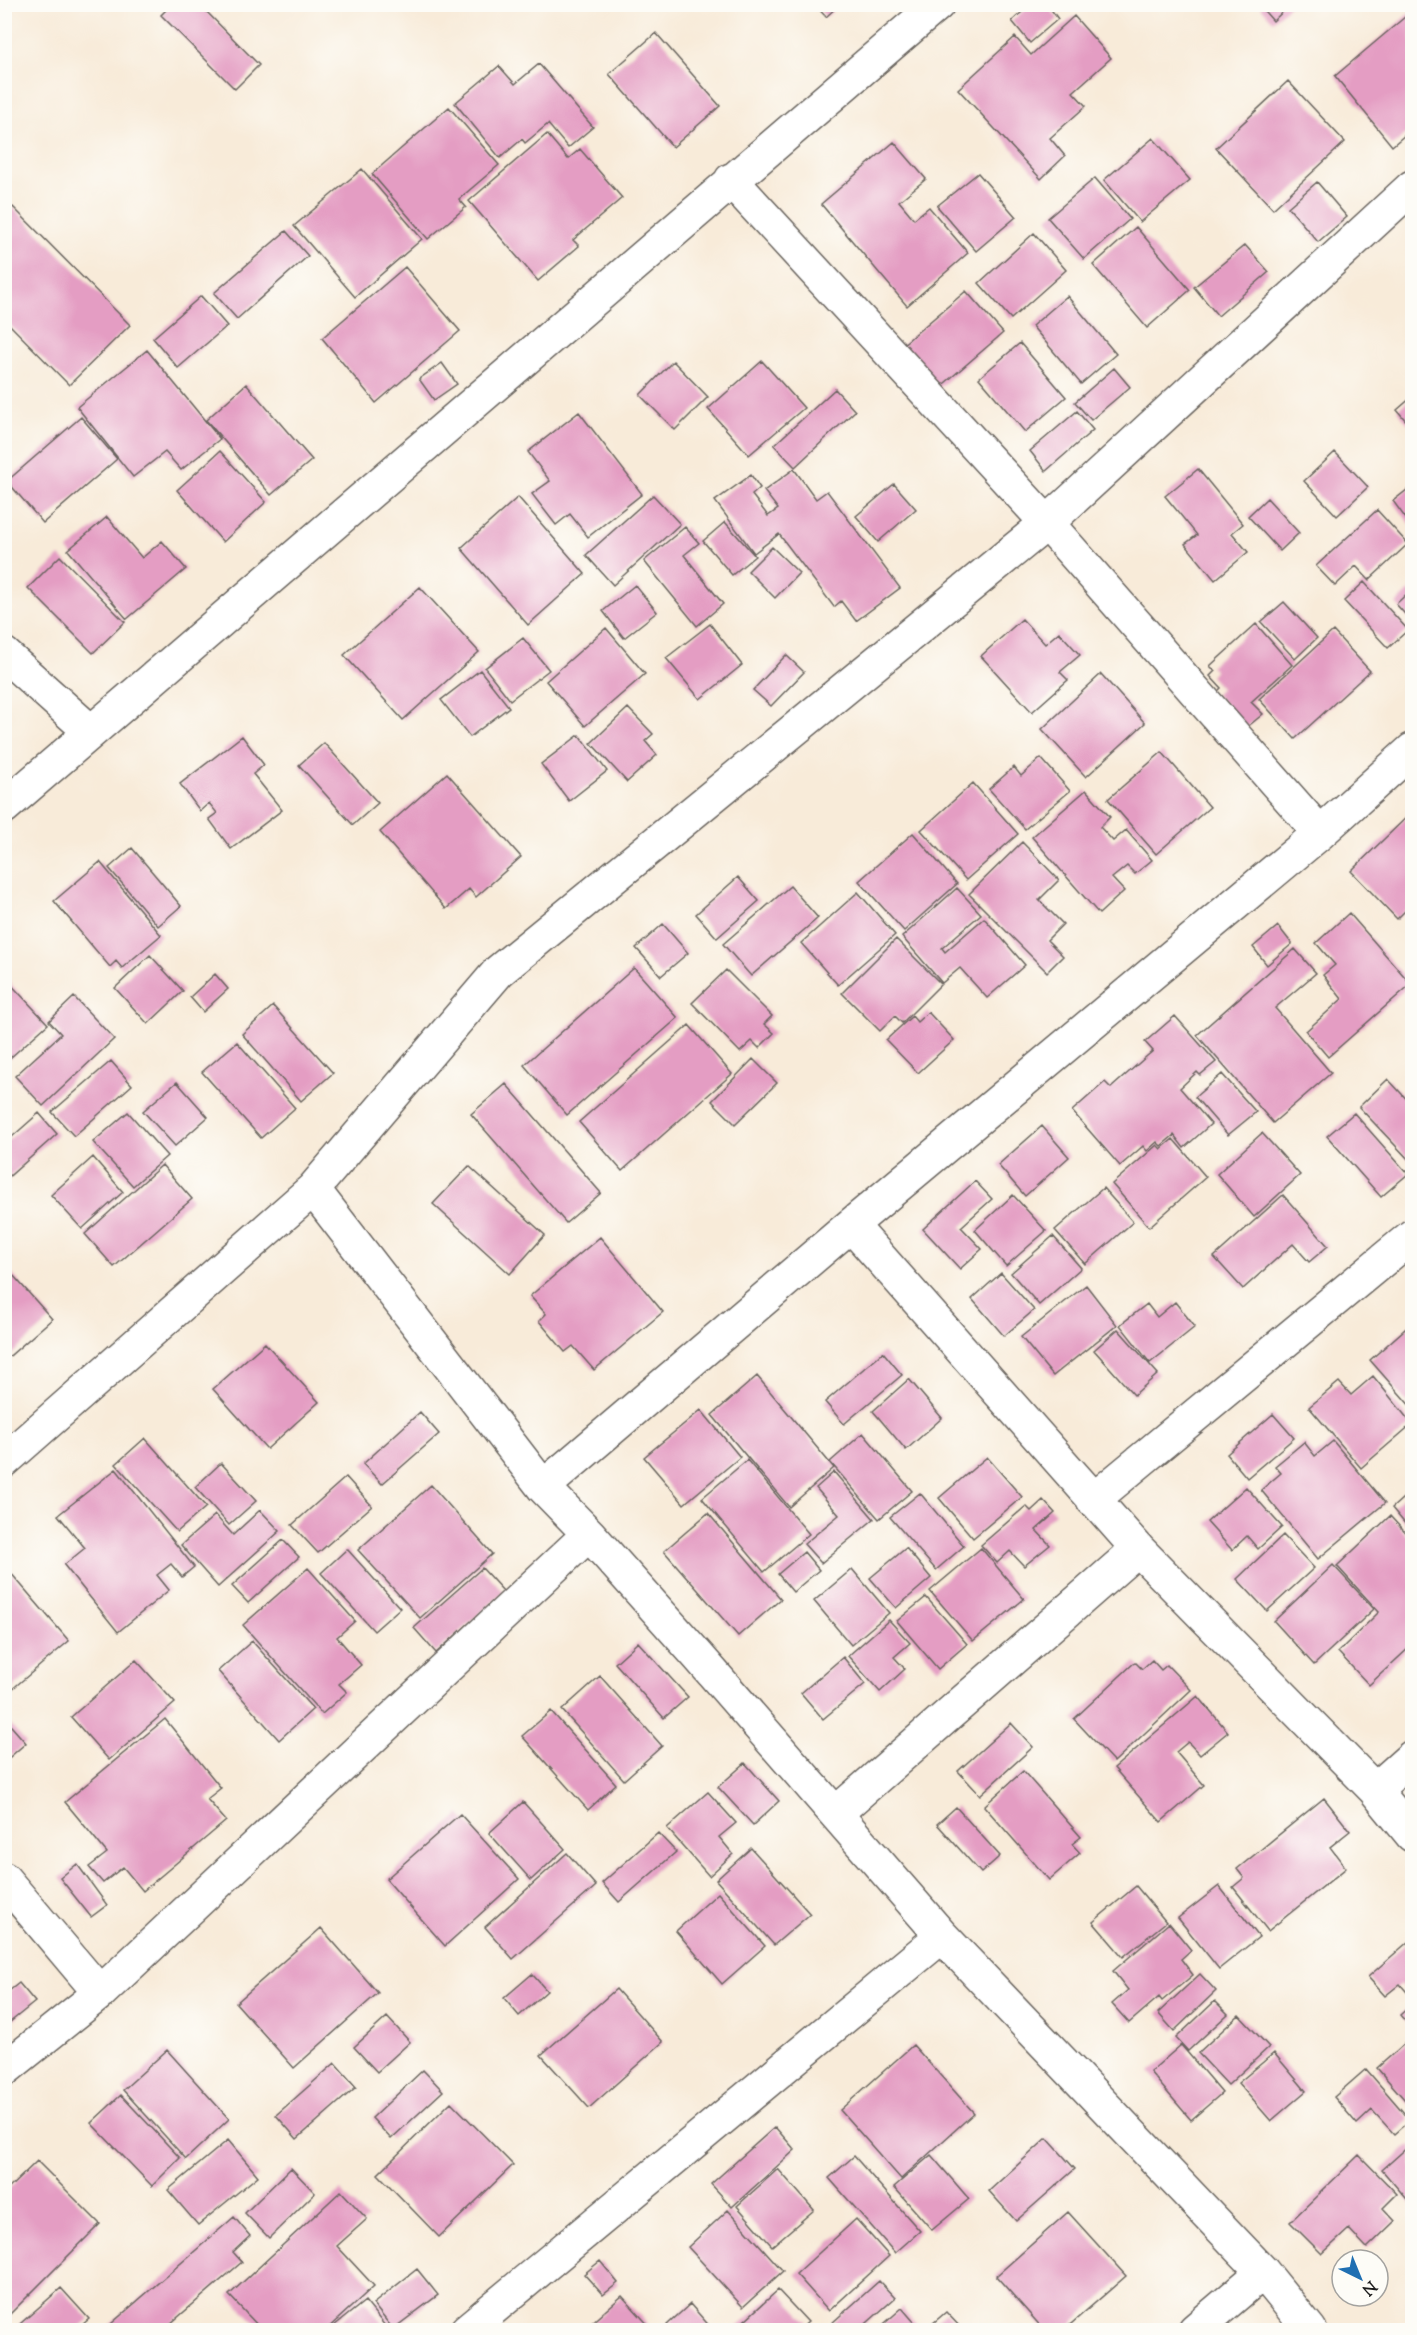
<svg xmlns="http://www.w3.org/2000/svg" width="1417" height="2335" viewBox="0 0 1417 2335" font-family="'Sorts Mill Goudy',serif">
<style>
.building{fill:#e49dc3}
.lines{fill:none;stroke-linecap:round;stroke-linejoin:round}
.minor-casing{stroke:#69645e;stroke-width:36}
.minor{stroke:#fff;stroke-width:33}
</style>
<rect width="100%" height="100%" fill="#fdfcf7"/>
<filter id="ink" filterUnits="userSpaceOnUse"><feTurbulence type="fractalNoise" baseFrequency=".0167" numOctaves="2"/><feDisplacementMap in="SourceGraphic" scale="12" xChannelSelector="R" yChannelSelector="G"/><feConvolveMatrix kernelMatrix="1 2 1 2 8 2 1 2 1" color-interpolation-filters="sRGB"/></filter>
<filter id="wash" filterUnits="userSpaceOnUse"><feTurbulence type="fractalNoise" baseFrequency=".008" numOctaves="4" result="noise"/><feDisplacementMap in="SourceGraphic" scale="24" xChannelSelector="R" yChannelSelector="G"/><feGaussianBlur stdDeviation="1.35" result="paint"/><feColorMatrix in="noise" values="0 0 0 0 0 0 0 0 0 0 0 0 0 0 0 0 0 1.4 0 .05"/><feComposite in="paint" operator="in"/></filter>
<g filter="url(#wash)">
<rect width="100%" height="100%" fill="#f8ebd9"/>
<g id="blocks">
<path class="building" d="M172 4H199L259 65 235 89 161 15Z
M814 4H840L826 17Z
M1031 4H1047L1058 19 1030 43 1012 21Z
M1258 4H1291L1273 21Z
M1412 11V129L1392 146 1335 76Z
M1074 16 1111 58 1073 92 1086 106 1050 138 1065 156 1041 179 958 89 1015 37 1031 55Z
M656 33 720 106 673 147 609 74Z
M539 64 593 127 568 148 548 124 525 143 522 139 500 158 455 103 499 66 515 84Z
M1288 81 1345 142 1273 209 1216 148Z
M449 107 499 165 459 199 466 207 428 239 372 174Z
M547 134 568 159 580 149 622 198 573 240 579 246 538 281 469 201Z
M1153 138 1190 180 1140 222 1104 180Z
M894 142 926 179 899 201 914 219 929 207 968 253 907 306 821 204Z
M362 169 422 239 355 297 294 226Z
M978 173 1016 217 976 251 937 206Z
M1095 178 1130 219 1084 259 1048 218Z
M1317 182 1347 217 1318 242 1288 207Z
M13 207 130 325 69 385 4 319V215Z
M1136 227 1190 290 1147 328 1093 265Z
M286 231 308 256 237 319 214 293Z
M1034 233 1066 270 1011 319 979 283Z
M1245 245 1269 272 1218 316 1194 287Z
M405 267 460 331 376 403 322 338Z
M966 291 1003 333 938 389 901 346Z
M201 296 227 326 178 368 153 338Z
M1067 296 1116 354 1081 384 1032 326Z
M1020 343 1066 397 1025 432 979 378Z
M147 350 220 439 181 470 165 452 133 477 77 407Z
M673 361 708 397 675 430 640 395Z
M762 361 804 408 749 455 708 409Z
M442 363 457 384 434 400 419 379Z
M1114 368 1130 387 1091 420 1075 402Z
M246 384 312 460 271 495 206 420Z
M835 389 855 411 795 467 774 445Z
M1412 397V428L1397 410Z
M1077 411 1093 430 1046 471 1030 451Z
M579 412 642 494 588 537 570 514 556 525 532 494 550 481 528 452Z
M81 417 117 459 43 523 7 481Z
M220 451 266 502 223 542 177 490Z
M1335 452 1368 487 1337 516 1304 481Z
M794 469 816 499 827 491 900 588 856 621 841 601 834 607 779 534 754 553 715 501 751 475 760 488 752 495 768 516 778 509 764 491Z
M1198 469 1243 524 1232 533 1248 552 1215 580 1185 544 1197 535 1165 496Z
M894 484 916 509 878 542 856 516Z
M1412 486V527L1393 501Z
M653 495 680 524 613 585 586 555Z
M518 497 585 574 528 625 461 548Z
M1267 498 1299 533 1280 551 1248 516Z
M1377 510 1408 544 1369 580 1356 566 1335 586 1316 566Z
M107 517 142 558 162 541 186 569 127 619 68 550Z
M725 522 755 556 732 575 703 541Z
M685 527 699 543 684 555 723 604 697 626 644 561Z
M772 547 799 573 775 598 748 571Z
M60 556 125 622 93 653 28 588Z
M1364 582 1408 630 1388 648 1344 601Z
M635 585 657 612 624 638 603 611Z
M420 587 479 652 403 720 344 655Z
M1412 589V622L1396 604Z
M1284 602 1317 638 1295 659 1261 622Z
M1022 619 1045 644 1059 632 1080 655 1060 672 1068 680 1032 712 981 656Z
M710 624 742 665 700 699 666 658Z
M1256 624 1292 665 1251 702 1263 714 1246 728 1215 694 1221 688 1210 676 1215 671 1210 666Z
M606 628 645 674 585 726 546 681Z
M1333 631 1370 671 1295 739 1259 699Z
M523 638 549 670 510 700 485 668Z
M786 655 804 672 771 706 753 690Z
M480 670 509 707 470 737 441 700Z
M1101 674 1145 723 1086 777 1042 729Z
M628 708 653 734 645 741 657 755 627 782 591 743Z
M579 735 607 771 569 801 541 764Z
M242 736 264 765 253 774 282 810 231 849 209 819 217 813 209 803 200 811 180 784Z
M324 743 378 803 353 825 299 765Z
M1162 752 1210 807 1156 854 1108 799Z
M1041 758 1070 791 1025 829 989 789 1014 767 1021 776Z
M447 773 521 857 476 897 469 889 446 909 380 832Z
M973 783 1018 834 966 880 921 830Z
M1086 790 1110 817 1100 827 1113 841 1126 830 1152 860 1135 874 1127 866 1112 878 1124 891 1099 914 1032 837Z
M1412 812V904L1397 919 1351 871Z
M913 833 957 884 904 931 859 881Z
M1022 842 1059 880 1039 900 1063 924 1047 940 1063 956 1047 972 969 894Z
M132 848 181 906 158 926 109 868Z
M100 862 161 935 122 968 116 961 110 967 54 901Z
M738 877 759 901 717 938 696 914Z
M790 886 818 918 751 976 723 944Z
M957 888 981 914 942 948 945 952 984 918 1025 965 987 998 960 968 942 983 902 937Z
M858 892 895 935 838 985 801 943Z
M1349 913 1411 984 1328 1057 1306 1031 1342 999 1323 975 1335 965 1316 943Z
M663 924 688 953 661 976 636 948Z
M1278 926 1292 944 1267 965 1253 947Z
M896 939 941 984 902 1023 895 1016 880 1031 842 993Z
M1295 949 1316 973 1275 1008 1331 1073 1273 1123 1197 1035Z
M150 955 183 991 148 1024 115 988Z
M634 968 678 1018 567 1115 524 1065Z
M726 970 772 1016 764 1024 774 1033 759 1048 752 1041 740 1052 692 1003Z
M215 974 228 989 203 1012 190 997Z
M4 977 48 1024 10 1058 4 1052Z
M74 997 114 1039 43 1106 15 1076 61 1034 49 1021Z
M273 1006 333 1073 301 1101 242 1034Z
M928 1012 954 1040 918 1073 886 1040 912 1016 917 1022Z
M1175 1016 1216 1062 1200 1075 1197 1072 1180 1088 1211 1124 1184 1148 1174 1135 1161 1146 1157 1142 1147 1151 1143 1146 1120 1166 1072 1111 1105 1082 1111 1088 1147 1056 1153 1051 1145 1042Z
M689 1025 732 1074 622 1171 579 1122Z
M237 1042 295 1108 261 1138 202 1072Z
M753 1059 777 1083 735 1124 712 1101Z
M111 1061 132 1085 74 1136 52 1112Z
M1222 1074 1256 1112 1228 1135 1195 1097Z
M1388 1079 1412 1105V1163L1359 1107Z
M177 1082 208 1117 175 1146 143 1111Z
M506 1084 601 1193 566 1223 471 1114Z
M128 1112 167 1156 133 1186 93 1142Z
M39 1113 57 1134 4 1181V1144Z
M1354 1113 1408 1174 1381 1197 1327 1136Z
M1042 1126 1069 1157 1025 1196 998 1165Z
M1262 1133 1300 1175 1254 1217 1217 1174Z
M1173 1139 1206 1177 1149 1227 1112 1184 1157 1145 1161 1149Z
M93 1157 123 1192 82 1229 51 1195Z
M162 1165 192 1199 114 1267 85 1234Z
M469 1166 545 1235 510 1274 433 1204Z
M975 1181 992 1199 961 1227 982 1249 960 1269 923 1229Z
M1103 1188 1133 1222 1085 1264 1055 1230Z
M1013 1195 1046 1231 1006 1266 975 1230Z
M1283 1195 1328 1246 1309 1262 1293 1244 1243 1289 1214 1257Z
M1053 1236 1081 1268 1039 1305 1011 1273Z
M600 1237 663 1312 594 1370 573 1346 565 1352 539 1321 546 1314 530 1296Z
M4 1265 52 1319 4 1361Z
M1001 1273 1034 1310 1004 1336 972 1299Z
M1086 1285 1117 1325 1053 1376 1021 1337Z
M1175 1302 1195 1327 1150 1363 1120 1325 1147 1304 1157 1317Z
M1412 1323V1408L1370 1360Z
M1118 1329 1158 1374 1134 1395 1094 1350Z
M265 1343 319 1402 267 1449 213 1389Z
M883 1352 902 1375 844 1424 825 1402Z
M757 1376 834 1468 789 1507 712 1415Z
M1373 1376 1412 1424 1361 1468 1309 1407 1339 1382 1351 1395Z
M909 1379 942 1418 906 1450 873 1411Z
M701 1410 740 1457 684 1504 644 1457Z
M420 1412 439 1434 382 1484 363 1464Z
M1273 1414 1294 1438 1247 1478 1227 1454Z
M863 1433 912 1491 879 1519 830 1462Z
M145 1438 206 1507 177 1532 116 1464Z
M1333 1441 1385 1503 1318 1559 1261 1490 1281 1473 1275 1466 1304 1442 1315 1456Z
M987 1457 1022 1497 973 1538 939 1498Z
M747 1460 809 1534 764 1572 702 1498Z
M221 1463 256 1501 229 1525 195 1487Z
M116 1469 194 1567 182 1577 171 1564 157 1575 169 1590 118 1632 64 1565 85 1548 58 1515Z
M834 1472 874 1519 821 1563 804 1544 839 1515 816 1488Z
M346 1477 372 1506 318 1553 292 1525Z
M431 1485 492 1554 420 1618 358 1550Z
M1246 1487 1282 1527 1258 1549 1247 1536 1232 1550 1207 1522Z
M1412 1490V1532L1392 1508Z
M920 1493 964 1546 936 1570 890 1517Z
M1043 1500 1055 1513 1036 1530 1050 1545 1024 1566 1010 1551 997 1563 981 1545 1026 1506 1031 1511Z
M260 1510 280 1531 218 1587 181 1545 215 1515 233 1535Z
M708 1513 781 1599 738 1636 664 1551Z
M1390 1516 1412 1540V1648L1411 1646 1369 1685 1338 1652 1379 1612 1337 1566Z
M1283 1535 1314 1568 1267 1611 1237 1579Z
M283 1540 299 1557 248 1603 232 1586Z
M906 1548 931 1578 896 1608 870 1578Z
M981 1548 1024 1599 973 1641 930 1591Z
M347 1549 400 1608 374 1631 321 1573Z
M804 1552 819 1570 793 1592 778 1574Z
M4 1565 69 1641 4 1696Z
M1333 1565 1374 1609 1314 1665 1274 1621Z
M308 1568 355 1621 337 1637 361 1665 339 1684 347 1692 322 1714 243 1625Z
M482 1568 504 1592 436 1653 414 1628Z
M852 1569 889 1613 851 1645 814 1601Z
M926 1597 967 1644 938 1669 897 1621Z
M889 1620 910 1643 894 1657 905 1669 880 1692 848 1656Z
M252 1641 313 1709 279 1740 218 1671Z
M638 1642 688 1697 664 1718 615 1663Z
M843 1657 865 1684 823 1719 801 1693Z
M136 1660 175 1703 109 1760 71 1717Z
M1152 1660 1161 1670 1167 1665 1191 1690 1114 1762 1074 1719 1135 1662 1142 1669Z
M600 1676 662 1746 624 1780 562 1710Z
M1198 1696 1228 1732 1200 1755 1188 1742 1176 1752 1204 1785 1161 1822 1114 1768Z
M551 1711 616 1784 588 1810 522 1736Z
M4 1718 26 1743 4 1762Z
M165 1719 221 1788 207 1799 226 1821 143 1891 123 1867 103 1883 89 1867 107 1853 65 1802Z
M1011 1723 1033 1747 980 1795 958 1771Z
M745 1763 779 1801 753 1825 718 1787Z
M1023 1771 1081 1837 1072 1844 1080 1853 1049 1880 984 1806Z
M708 1792 736 1823 719 1837 733 1854 709 1876 667 1828Z
M1324 1798 1350 1831 1330 1847 1346 1868 1268 1931 1233 1887 1244 1878 1237 1869Z
M523 1802 565 1849 531 1880 489 1833Z
M956 1807 1000 1856 981 1873 937 1824Z
M460 1814 519 1879 445 1946 386 1879Z
M658 1833 676 1852 619 1902 602 1883Z
M751 1848 810 1914 774 1945 716 1880Z
M567 1853 596 1886 513 1959 485 1927Z
M77 1864 107 1905 91 1917 60 1878Z
M1136 1886 1166 1922 1123 1957 1093 1922Z
M1219 1886 1259 1937 1219 1969 1178 1918Z
M718 1893 765 1946 722 1984 676 1931Z
M1169 1923 1191 1950 1181 1959 1193 1975 1162 2001 1159 1997 1129 2023 1112 2004 1128 1990 1113 1971Z
M321 1928 378 1993 294 2068 236 2003Z
M1409 1941 1412 1945V1998L1400 1984 1385 1996 1368 1977Z
M532 1974 547 1991 519 2016 504 1998Z
M1200 1974 1216 1991 1174 2031 1158 2013Z
M19 1983 35 2002 4 2027V1995Z
M616 1989 663 2042 589 2108 541 2055Z
M1215 2001 1228 2014 1188 2051 1176 2038Z
M1412 2004V2029L1400 2015Z
M1239 2015 1269 2047 1228 2085 1198 2053Z
M387 2017 410 2042 377 2072 354 2047Z
M1412 2037V2108L1377 2068Z
M913 2045 974 2113 901 2179 840 2110Z
M1181 2045 1222 2093 1191 2120 1150 2072Z
M167 2050 229 2119 186 2159 123 2090Z
M1274 2053 1306 2091 1271 2121 1238 2083Z
M335 2063 356 2087 297 2139 276 2115Z
M1366 2069 1410 2120 1394 2134 1372 2110 1357 2124 1334 2097Z
M423 2070 443 2091 391 2139 372 2118Z
M121 2095 180 2158 152 2186 91 2123Z
M451 2102 513 2165 439 2237 378 2174Z
M775 2127 795 2150 732 2207 711 2184Z
M1047 2138 1075 2169 1016 2221 989 2191Z
M228 2140 258 2176 198 2225 168 2190Z
M1410 2145 1412 2147V2205L1382 2170Z
M931 2155 969 2199 932 2230 894 2187Z
M1359 2155 1397 2194 1383 2208 1395 2221 1367 2248 1349 2229 1322 2254 1290 2222Z
M854 2156 920 2231 895 2253 829 2178Z
M37 2161 100 2224 10 2314 4 2309V2193Z
M291 2168 315 2193 269 2238 245 2213Z
M778 2169 814 2210 772 2246 737 2206Z
M341 2191 367 2219 337 2246 374 2286 326 2330H262L229 2295Z
M728 2210 783 2271 743 2307 688 2247Z
M1068 2212 1126 2276 1064 2330H1044L996 2276Z
M234 2217 250 2236 233 2252 242 2262 163 2330H104Z
M856 2219 889 2256 829 2311 796 2274Z
M600 2261 618 2283 603 2295 584 2274Z
M417 2269 438 2295 393 2329 373 2304Z
M879 2281 895 2298 859 2330H838L832 2323Z
M61 2288 89 2319 76 2330H13Z
M778 2290 808 2322 799 2330H734Z
M622 2296 652 2329 650 2330H594L589 2325Z
M365 2301 386 2327 382 2330H338L334 2326Z
M690 2304 713 2330H672L667 2325Z
M902 2308 921 2330H877Z
M946 2312 963 2330H938L932 2324Z"/>
</g>
</g>
<g filter="url(#ink)">
<use href="#blocks" fill-opacity="0" stroke="#69645e" stroke-width="1.5"/>
<g class="lines">
<g class="minor-casing">
<path id="minor" d="M731 180 1047 523 1320 833
M4 654 91 732
M4 807 938 4
M313 1189 543 1487 589 1534 698 1656 942 1936 1263 2272 1310 2330
M851 1225 1138 1549 1375 1790 1412 1835
M4 1461 313 1189 499 971 1047 523 1412 187
M543 1487 851 1225 1320 833 1412 750
M1093 1500 1412 1236
M1375 1790 1412 1757
M836 1813 1138 1549
M4 1879 100 1993
M4 2070 100 1993 589 1534
M467 2330 942 1936
M1195 2330 1263 2272"/>
</g>
<use href="#minor" class="minor"/>
</g>
</g>
<rect width="1417" height="2335" fill="none" stroke="#fdfcf7" stroke-width="24"/>
<g transform="translate(1360 2278) rotate(137)"><circle r="28" fill="#fdfcf7" stroke="#a3a29f" stroke-width="1.5"/>
<path d="M0-4.5L10 22L0 15L-10 22Z" fill="#1f6fb2"/>
<text y="-9" font-size="16" font-weight="bold" text-anchor="middle" fill="#1c1c1c">N</text>
</g>
</svg>
